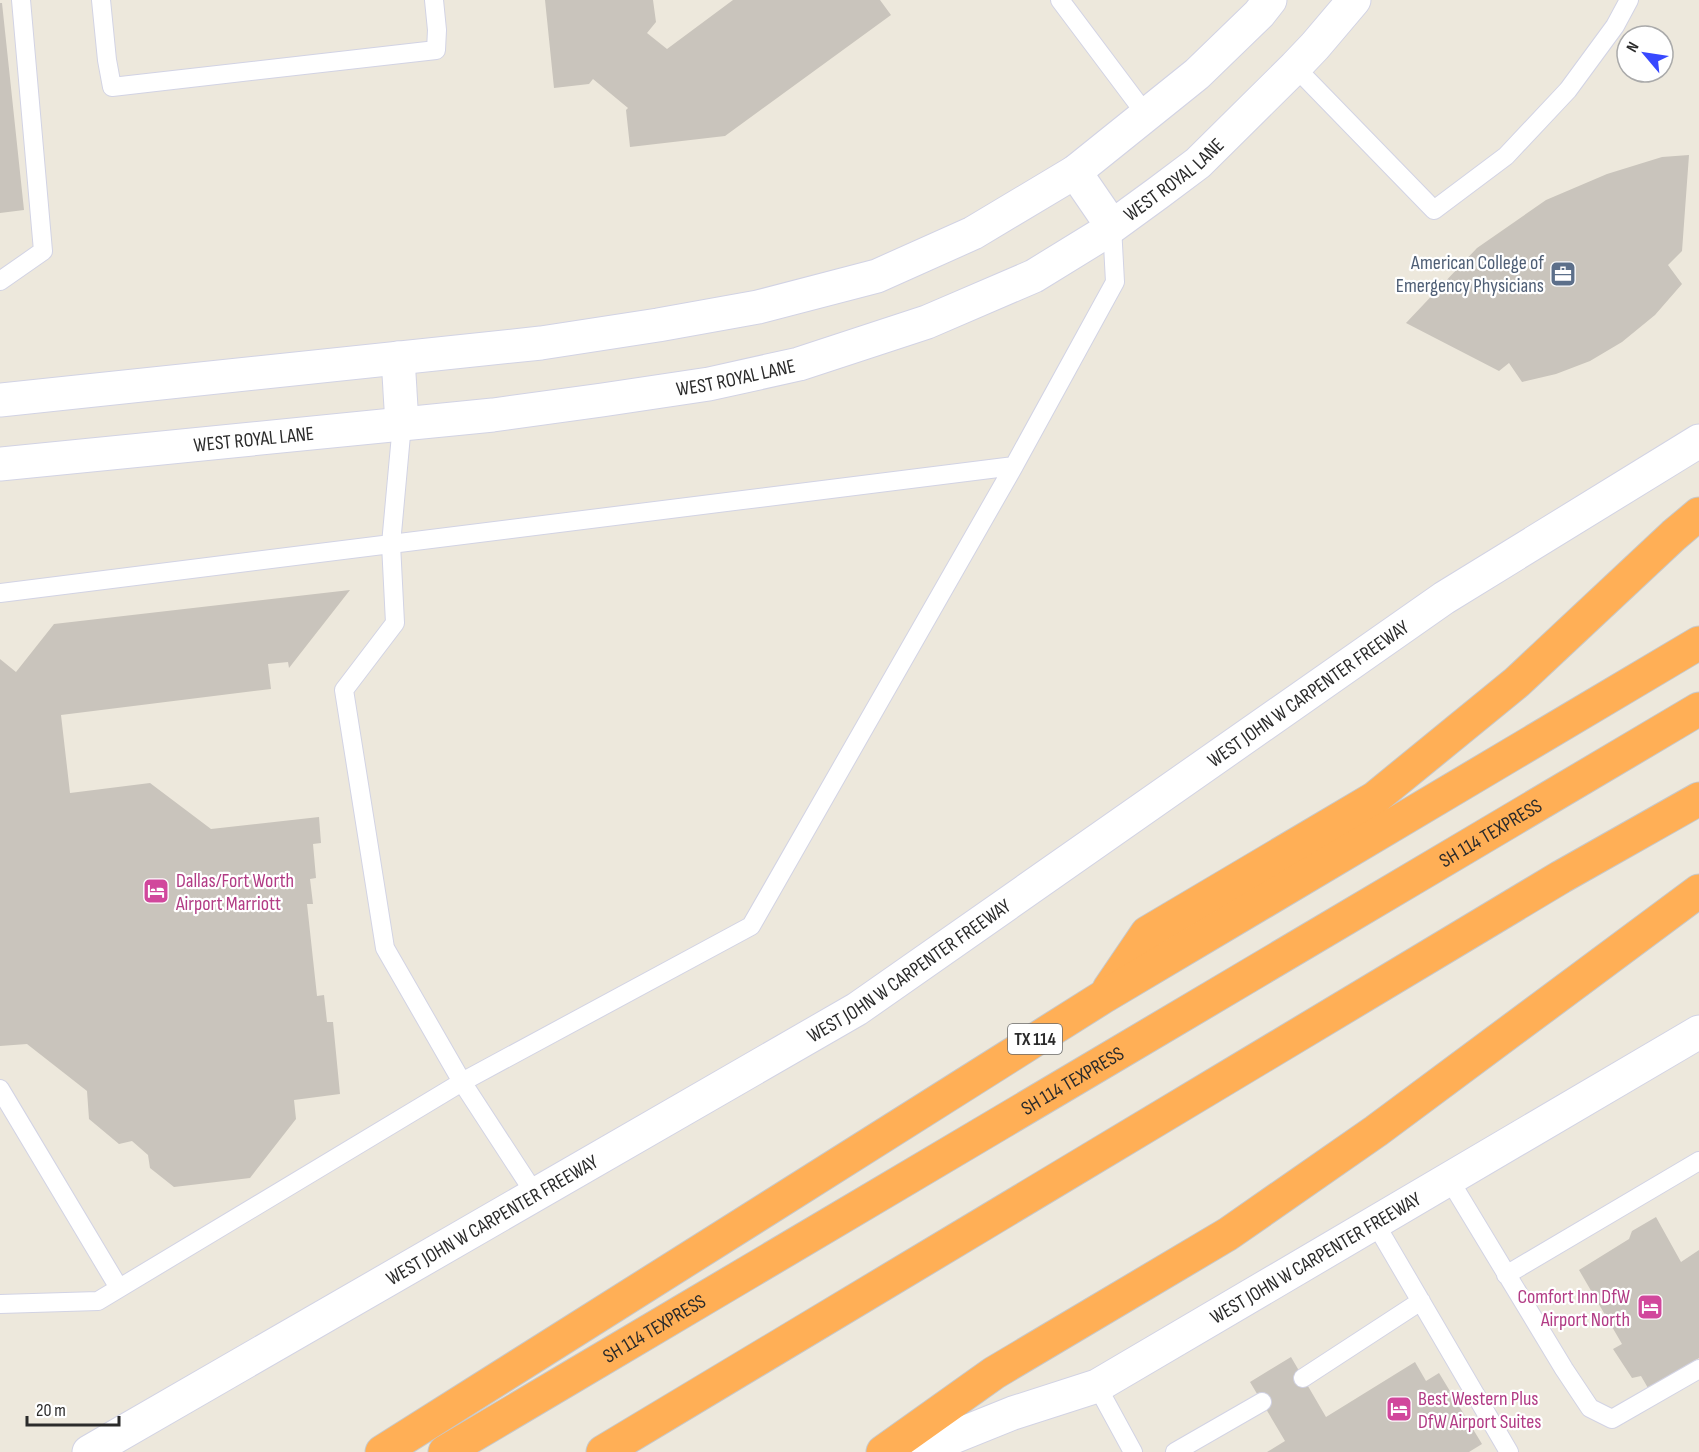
<svg xmlns="http://www.w3.org/2000/svg" width="1699" height="1452" viewBox="0 0 1699 1452" font-family="'Sofia Sans Condensed',sans-serif">
<style>
.building{fill:#c9c4bc}
.lines{fill:none;stroke-linecap:round;stroke-linejoin:round}
.lane-casing{stroke:#d2d3e4;stroke-width:20}
.secondary-casing{stroke:#d2d3e4;stroke-width:35}
.highway-casing{stroke:#c8c8c8;stroke-width:35}
.lane{stroke:#fff;stroke-width:18}
.secondary{stroke:#fff;stroke-width:33}
.highway{stroke:#ffaf56;stroke-width:33}
.labels{text-anchor:middle;stroke-width:4.5;stroke-linejoin:round;paint-order:stroke}
.shield{fill:#fff;stroke:#6b6b6b;stroke-width:1.5}
.shield-label{font-size:18px;font-weight:bold;fill:#2b2b2b}
.street-label{font-size:20px;fill:#2b2b2b;stroke:#fff}
.service-label{font-size:20px;fill:#4e5e75;stroke:#fff;text-anchor:end}
.hotel-label{font-size:20px;fill:#b23c85;stroke:#fff;text-anchor:start}
</style>
<rect width="100%" height="100%" fill="#ede8dc"/>
<path class="building" d="M545 0H653L656 22 647 33 667 49 733 0H880L891 15 725 136 630 147 626 110 628 108 593 79 589 84 554 88Z
M0 3H2L24 210 0 213Z
M1689 155 1682 251 1668 265 1682 284 1655 315 1622 342 1590 361 1556 374 1522 382 1509 363 1499 371 1406 323 1477 248 1546 200 1607 174 1662 157Z
M350 590 289 668 288 662 268 664 271 689 61 715 70 793 150 783 211 829 319 817 321 843 313 844 316 878 310 879 313 904H307L317 996 324 995 327 1022H333L340 1094 294 1100 296 1119 250 1178 174 1187 150 1168 148 1155 132 1141 119 1144 89 1119 87 1091 27 1044 0 1046V659L16 672 54 624Z
M1656 1217 1681 1262 1699 1250V1358L1648 1388 1641 1376 1632 1378 1613 1349 1622 1344 1579 1270 1629 1239 1632 1231Z
M1291 1357 1326 1417 1415 1362 1426 1381 1439 1373 1482 1444 1469 1452H1267L1285 1441 1250 1382Z"/>
<g class="lines">
<g class="lane-casing">
<path id="lane" d="M101 0 107 60 112 87 436 50 437 30 434 0
M1060 0 1147 116
M1295 67 1434 210 1506 156 1568 90 1615 26 1629 0
M0 281 43 251 21 0
M402 424 391 544 395 623 344 690 385 948 462 1082 535 1194
M1014 466 1115 282 1112 226
M0 593 1014 466 751 926 462 1082 98 1301 0 1304
M0 1089 119 1288
M1449 1179 1564 1369 1590 1408 1612 1419 1699 1369
M1375 1223 1509 1452
M1506 1275 1699 1161
M1303 1378 1421 1301
M1097 1386 1133 1452
M1175 1452 1262 1402"/>
</g>
<g class="secondary-casing">
<g id="secondary">
<path d="M1075 172 1112 226"/>
<path d="M398 358 402 424"/>
<path d="M0 400 541 343 658 325 758 307 877 276 973 233 1075 172 1197 74 1259 14 1270 0"/>
<path id="s1" d="M0 464 493 415 602 400 709 384 799 364 927 322 1034 276 1099 236 1158 193 1198 163 1295 67 1315 46 1354 0"/>
<path id="s2" d="M89 1452 857 1009 1444 598 1699 441"/>
<path id="s3" d="M916 1452 1013 1413 1097 1386 1699 1032"/>
</g>
</g>
<g class="highway-casing">
<g id="highway">
<path d="M1109 989 1147 933 1375 798 1517 682 1674 535 1699 514"/>
<path d="M382 1452 1103 997 1699 643"/>
<path id="s4" d="M445 1452 1699 709"/>
<path d="M603 1452 1561 877 1699 799"/>
<path d="M883 1452 994 1373 1228 1234 1376 1131 1699 891"/>
</g>
</g>
<use href="#lane" class="lane"/>
<use href="#secondary" class="secondary"/>
<use href="#highway" class="highway"/>
</g>
<defs>
<g id="office-square" transform="scale(1.35)"><rect x="-9" y="-9" width="18" height="18" rx="4" fill="#5c6f8a" stroke="#fff"/><path d="M-6-3h4V-5.5h4V-3h4V5H-6ZM-1-4.5V-3h2v-1.5ZM-6 0V1H6V0Z" fill="#fff"/></g>
<g id="hotel-square" transform="scale(1.35)"><rect x="-9" y="-9" width="18" height="18" rx="4" fill="#d1479c" stroke="#fff"/><path d="M-6-4.5h1.5V1H6V5H4.5V3h-9V5H-6ZM-4 0a1.8 1.8 0 1 1 3.6 0ZM.5 0V-2.5h3Q6-2.5 6 0Z" fill="#fff"/></g>
</defs>
<g fill-rule="evenodd">
<use href="#office-square" x="1563" y="274"/>
<use href="#hotel-square" x="156" y="891"/>
<use href="#hotel-square" x="1650" y="1307"/>
<use href="#hotel-square" x="1399" y="1409"/>
</g>
<g class="labels">
<rect class="shield" x="1008" y="1024" width="54" height="30" rx="4.5"/>
<g class="shield-label">
<text x="1035" y="1045">TX 114</text>
</g>
<g class="street-label">
<text dy="7" stroke="none"><textPath href="#s1" startOffset="1227">WEST ROYAL LANE</textPath></text>
<text dy="7" stroke="none"><textPath href="#s1" startOffset="741">WEST ROYAL LANE</textPath></text>
<text dy="7" stroke="none"><textPath href="#s1" startOffset="255">WEST ROYAL LANE</textPath></text>
<text dy="7" stroke="none"><textPath href="#s2" startOffset="1437">WEST JOHN W CARPENTER FREEWAY</textPath></text>
<text dy="7" stroke="none"><textPath href="#s4" startOffset="1215">SH 114 TEXPRESS</textPath></text>
<text dy="7" stroke="none"><textPath href="#s2" startOffset="951">WEST JOHN W CARPENTER FREEWAY</textPath></text>
<text dy="7" stroke="none"><textPath href="#s4" startOffset="729">SH 114 TEXPRESS</textPath></text>
<text dy="7" stroke="none"><textPath href="#s2" startOffset="465">WEST JOHN W CARPENTER FREEWAY</textPath></text>
<text dy="7" stroke="none"><textPath href="#s3" startOffset="446">WEST JOHN W CARPENTER FREEWAY</textPath></text>
<text dy="7" stroke="none"><textPath href="#s4" startOffset="243">SH 114 TEXPRESS</textPath></text>
</g>
<g class="service-label">
<text x="1544" y="269">American College of<tspan x="1544" dy="23">Emergency Physicians</tspan></text>
</g>
<g class="hotel-label">
<text x="176" y="887">Dallas/Fort Worth<tspan x="176" dy="23">Airport Marriott</tspan></text>
<text x="1630" y="1303" text-anchor="end">Comfort Inn DfW<tspan x="1630" dy="23">Airport North</tspan></text>
<text x="1418" y="1405">Best Western Plus<tspan x="1418" dy="23">DfW Airport Suites</tspan></text>
</g>
</g>
<g transform="translate(1645 54) rotate(299)"><circle r="28" fill="#ffffff" stroke="#aaaaaa" stroke-width="1.5"/>
<path d="M0-4.5L10 22L0 15L-10 22Z" fill="#3849ff"/>
<text y="-9" font-size="16" font-weight="bold" text-anchor="middle" fill="#2b2b2b">N</text>
</g>
<path d="M27 1416v9h92v-9" fill="none" stroke="#2b2b2b" stroke-width="3"/>
<text x="36" y="1416" font-size="18" fill="#2b2b2b" stroke="#ffffff" stroke-width="4.5" paint-order="stroke">20 m</text>
</svg>
